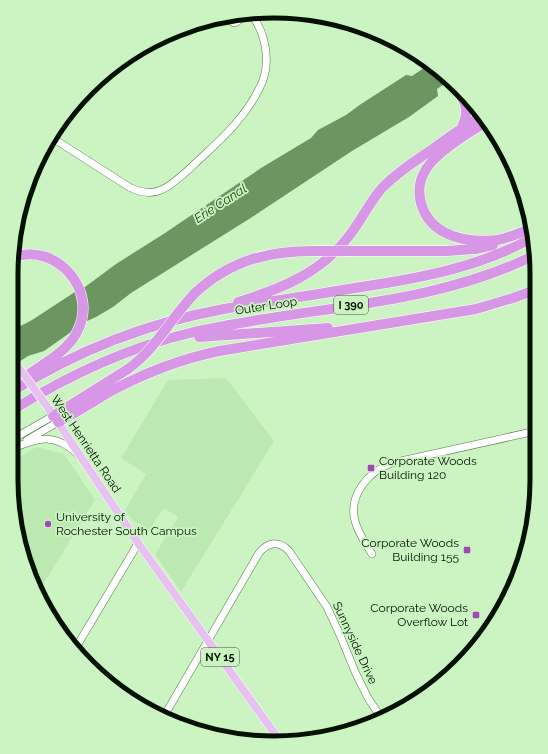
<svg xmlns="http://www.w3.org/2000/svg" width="548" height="754" viewBox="0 0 548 754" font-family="Raleway,sans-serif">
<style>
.built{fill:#bce9b1}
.water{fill:#6b9661}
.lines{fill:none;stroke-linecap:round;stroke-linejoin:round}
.minor-casing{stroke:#52774a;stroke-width:8}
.major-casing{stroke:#fff;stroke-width:9}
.highway-casing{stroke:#fff;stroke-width:11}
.minor{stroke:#fff;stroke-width:7}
.major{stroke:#e7c1f0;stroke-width:8}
.highway{stroke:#d797e6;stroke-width:10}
.major-bridge-casing{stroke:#fff;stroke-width:9;stroke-linecap:butt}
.highway-bridge-casing{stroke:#fff;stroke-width:11;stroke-linecap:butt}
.major-bridge{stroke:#e7c1f0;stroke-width:8}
.highway-bridge{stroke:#d797e6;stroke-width:10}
.poi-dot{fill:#a047b4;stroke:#ccf4c2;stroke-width:1.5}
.labels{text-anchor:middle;stroke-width:3.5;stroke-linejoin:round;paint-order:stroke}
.shield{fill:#ccf4c2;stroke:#3f543c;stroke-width:1}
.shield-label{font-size:11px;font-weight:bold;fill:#031002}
.street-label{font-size:12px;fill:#031002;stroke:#ccf4c2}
.poi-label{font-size:12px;fill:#031002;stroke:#ccf4c2;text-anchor:start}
.water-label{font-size:13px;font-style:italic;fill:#1a450e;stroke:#ccf4c2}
.rim{fill:none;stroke:#031002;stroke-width:5}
</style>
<rect width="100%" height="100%" fill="#ccf4c2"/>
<path class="built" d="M226 378 274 441 181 592 155 554 178 517 165 509 162 510 146 535 140 523 134 522 125 510 146 474 121 458 168 380Z
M36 447 64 454 95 500 39 591 20 548 11 480V462Z"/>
<path class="water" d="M430 64 450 80 437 89 438 96 409 117 352 151 249 219 131 293 113 307 96 317 78 325 71 332 44 351 28 356 11 367V331L32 320 78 290 85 287 116 264 165 233 261 168 311 138 318 130 346 115 361 104 406 75 412 76Z"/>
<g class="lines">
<g class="minor-casing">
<path id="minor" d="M224 17 234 23 237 22 246 13
M51 137 129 187C139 192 150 195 161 190 175 184 190 168 201 158 224 137 247 115 260 87 272 64 266 32 250 13
M11 440 53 416
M27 440 58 422
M12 449C39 437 54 433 78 454
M372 554C366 544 358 533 355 521 348 495 369 471 392 463L536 431
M75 649 133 552 138 543
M163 718 259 553C268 542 279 540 289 551L327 607 340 635 356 674 368 698 382 719"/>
</g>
<g class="major-casing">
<path id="major" d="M380 35 454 83
M55 418 138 543 280 741"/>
</g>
<g class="highway-casing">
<path id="highway" d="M456 86C465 103 471 110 461 129
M487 122C469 132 435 153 425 171 418 183 418 197 423 209 435 238 470 243 497 240 509 238 520 233 532 228
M348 251H446L475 249 493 245
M13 257C57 242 99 291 77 332 67 352 43 364 26 376
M195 293C232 259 271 250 321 251
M238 302C281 289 321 273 349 236 361 221 369 203 382 188 396 174 413 162 430 151 447 138 465 126 483 115
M199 337 328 328
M11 392C76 351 147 323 224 309 269 301 315 295 361 287 421 278 480 267 534 237
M11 411C67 376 126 348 190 333 304 306 428 308 535 255
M53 416 128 369
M58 422C77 413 94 401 113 390 147 372 181 359 219 351L476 309 513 298 535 290"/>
</g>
<use href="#minor" class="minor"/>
<use href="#major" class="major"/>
<use href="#highway" class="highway"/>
<g class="major-bridge-casing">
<path id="major-bridge" d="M11 357 49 409"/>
</g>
<g class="highway-bridge-casing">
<path id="highway-bridge" d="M321 251H348
M128 369C156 349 171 318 195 293"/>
</g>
<use href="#major-bridge" class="major-bridge"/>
<use href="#highway-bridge" class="highway-bridge"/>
</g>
<g class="poi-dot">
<rect x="367" y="464" width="8" height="8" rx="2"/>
<circle cx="48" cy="524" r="4"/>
<rect x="463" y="546" width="8" height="8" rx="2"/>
<rect x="472" y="611" width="8" height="8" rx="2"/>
</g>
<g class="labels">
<g class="shield">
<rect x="334" y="296" width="34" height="18" rx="3"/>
<rect x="201" y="648" width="38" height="18" rx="3"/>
</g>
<g class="shield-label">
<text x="351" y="309">I 390</text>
<text x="220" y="661">NY 15</text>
</g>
<g class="street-label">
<text transform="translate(266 306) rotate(-9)" y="4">Outer Loop</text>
<text transform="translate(86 444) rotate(56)" y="4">West Henrietta Road</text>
<text transform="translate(355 643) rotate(65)" y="4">Sunnyside Drive</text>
</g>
<g class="poi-label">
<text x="379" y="465">Corporate Woods<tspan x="379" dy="14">Building 120</tspan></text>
<text x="56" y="521">University of<tspan x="56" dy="14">Rochester South Campus</tspan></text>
<text x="459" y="547" text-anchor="end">Corporate Woods<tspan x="459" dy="14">Building 155</tspan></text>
<text x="468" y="612" text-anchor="end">Corporate Woods<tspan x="468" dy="14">Overflow Lot</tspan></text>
</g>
<g class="water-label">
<text transform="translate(220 203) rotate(-33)" y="5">Erie Canal</text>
</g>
</g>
<path d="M0 0H548V754H0ZM274 18H274A256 256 0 0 1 530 274V480A256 256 0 0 1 274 736H274A256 256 0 0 1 18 480V274A256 256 0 0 1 274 18Z" fill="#ccf4c2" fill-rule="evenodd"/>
<path class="rim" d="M274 18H274A256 256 0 0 1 530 274V480A256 256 0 0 1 274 736H274A256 256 0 0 1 18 480V274A256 256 0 0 1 274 18Z"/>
</svg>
